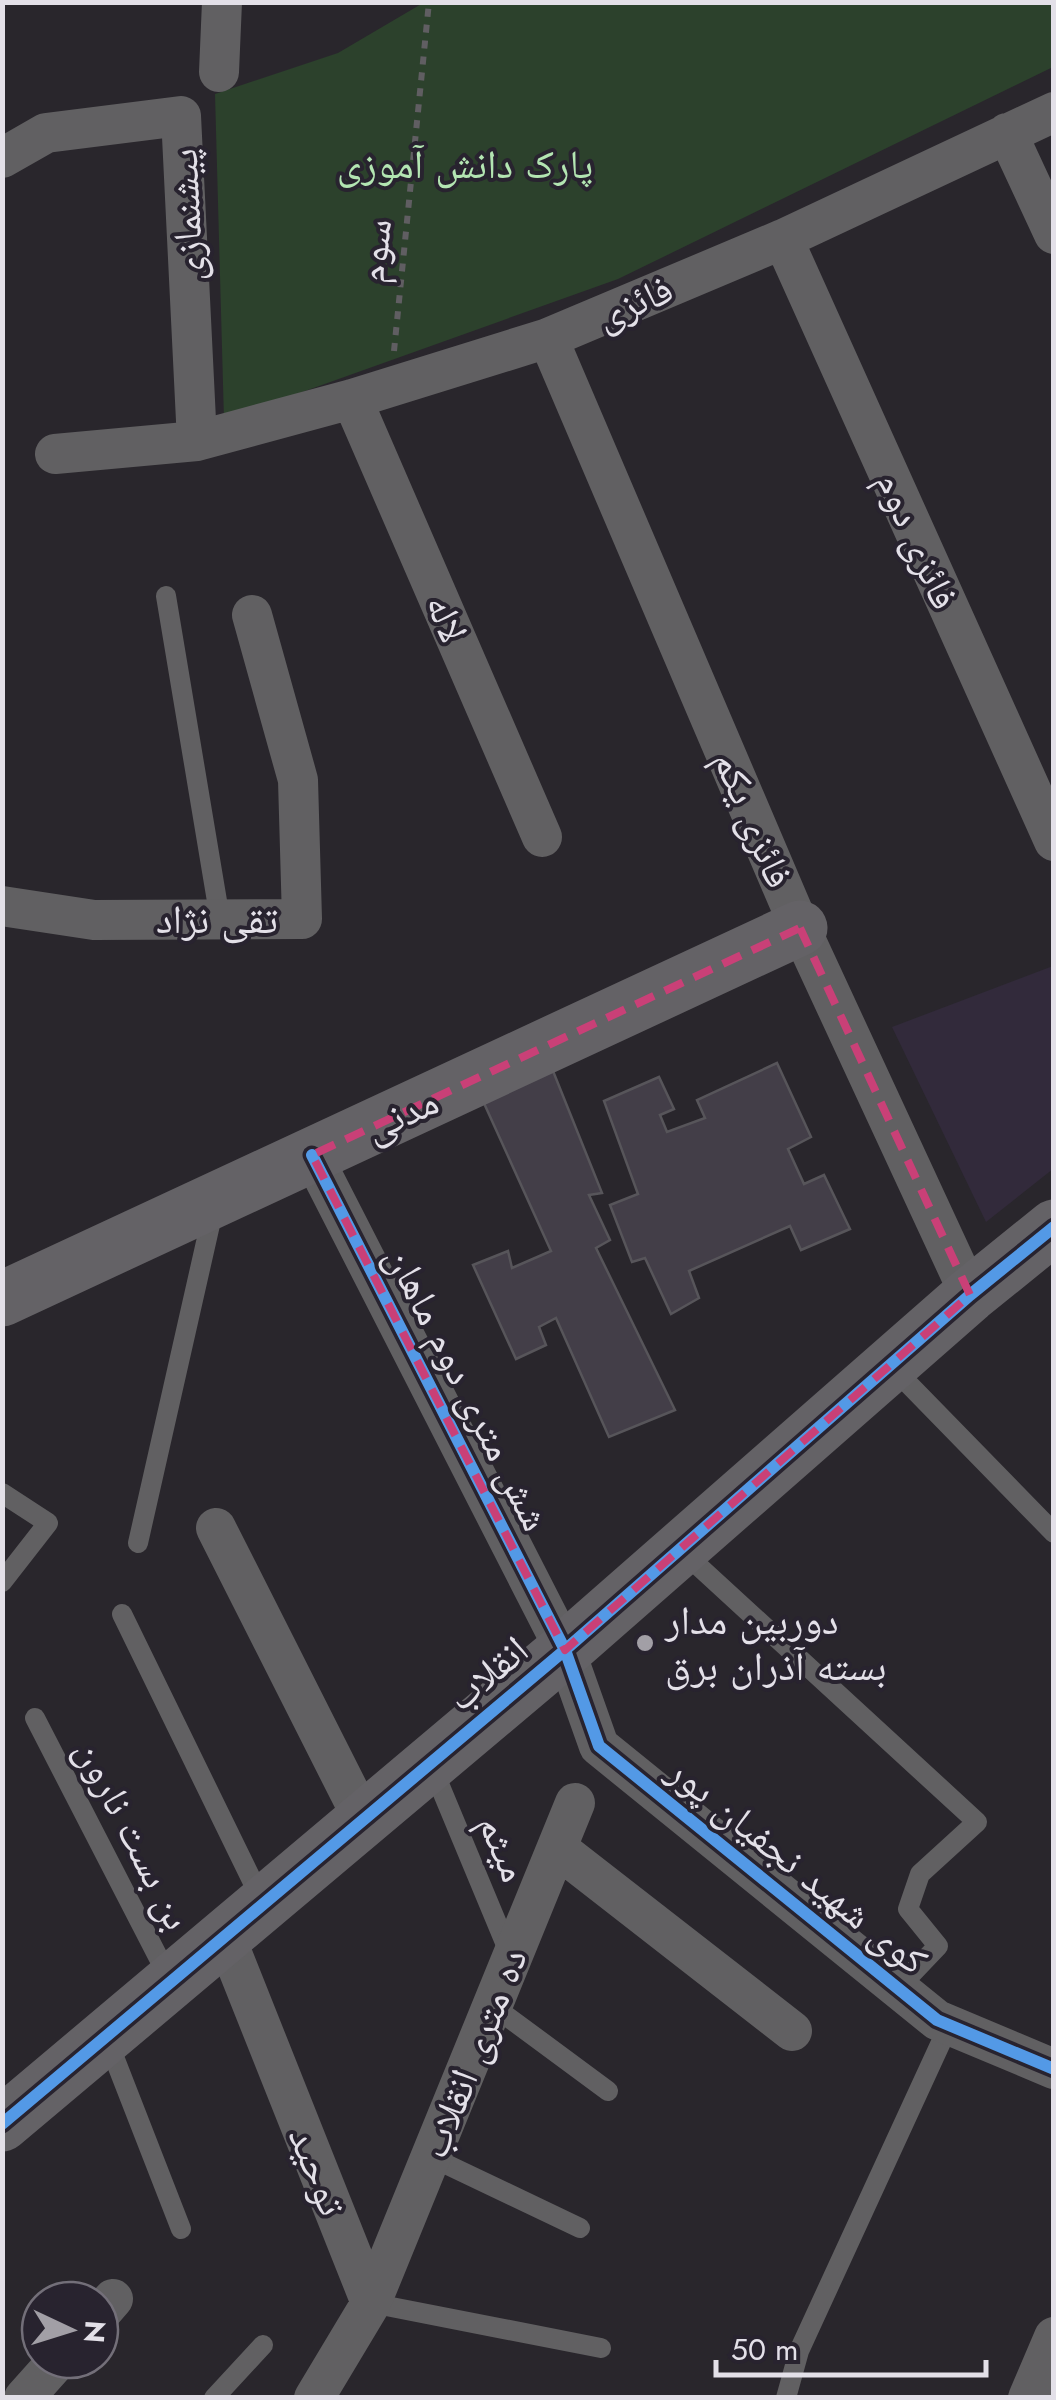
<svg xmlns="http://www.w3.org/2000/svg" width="1056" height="2400" viewBox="0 0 1056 2400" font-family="Jost,'Noto Naskh Arabic',sans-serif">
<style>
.built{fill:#322a3b}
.green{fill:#2c412c}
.building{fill:#433e48;stroke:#57555a;stroke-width:2.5}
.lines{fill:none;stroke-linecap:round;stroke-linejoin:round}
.path{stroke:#605e62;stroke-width:6;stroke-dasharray:8 8;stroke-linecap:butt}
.lane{stroke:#616062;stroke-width:20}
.street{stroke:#616062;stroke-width:40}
.secondary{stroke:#646266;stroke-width:55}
.cycleway-casing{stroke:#28232f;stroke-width:19}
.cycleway{stroke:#5399e6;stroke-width:12}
.marked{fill:none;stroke:#c94077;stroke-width:8;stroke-dasharray:20 12;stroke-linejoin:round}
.poi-dot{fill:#a29fa6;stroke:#28232f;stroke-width:4}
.labels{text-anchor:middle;stroke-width:8;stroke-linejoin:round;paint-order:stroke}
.park-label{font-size:40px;fill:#b3e5b2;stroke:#28232f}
.street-label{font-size:40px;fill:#e3e0e8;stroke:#28232f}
.poi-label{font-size:40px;fill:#e3e0e8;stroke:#28232f;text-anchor:start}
</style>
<rect width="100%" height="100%" fill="#29262c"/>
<path class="built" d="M1053 966V1169L986 1222 892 1027Z"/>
<path class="green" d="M423 3H1053V67L618 279 224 420 215 94 338 53Z"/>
<path class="building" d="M777 1063 811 1137 788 1149 804 1184 824 1175 850 1229 801 1250 790 1226 689 1271 699 1298 671 1314 645 1258 632 1262 610 1205 638 1194 604 1101 659 1077 674 1109 660 1115 667 1132 705 1118 697 1100Z
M551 1066 602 1193 589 1195 610 1240 596 1248 675 1410 609 1437 556 1318 539 1327 546 1345 516 1359 473 1265 508 1251 512 1268 551 1251 483 1101Z"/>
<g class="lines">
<path class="path" d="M394 351 429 2"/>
<path class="lane" d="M166 596 220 919
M891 1366 1054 1533
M2 1493 48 1523 2 1582
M138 1543 214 1207
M681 1550 977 1822 920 1874 908 1909 938 1946 898 1988
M122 1614 263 1903
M35 1718 170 1980
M432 1767 511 1957
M493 2006 608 2091
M107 2039 181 2229
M431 2157 580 2228
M371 2303 601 2348
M214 2398 263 2345
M786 2398 799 2351 949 2025"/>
<path class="street" d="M219 72 222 2
M1007 133 1054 234
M2 158 46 133 181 116 197 441
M783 239 1054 841
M548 338 800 928 970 1295
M352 399 542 837
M55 454 197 441 352 399 548 338 783 239 1054 112
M2 906 94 920 302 919 298 780 252 615
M312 1155 565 1650 599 1746 937 2020 1054 2069
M216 1528 363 1819
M557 1848 792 2031
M225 1936 371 2303 314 2398
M371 2303 575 1803
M100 2314 113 2299
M24 2398 58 2360
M1028 2398 1054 2337"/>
<path class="secondary" d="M2 1299 800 928
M2 2124 565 1650 970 1295 1054 1227"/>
<g class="cycleway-casing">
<path id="cycleway" d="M312 1155 565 1650 599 1746 937 2020 1054 2069
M2 2124 565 1650 970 1295 1054 1227"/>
</g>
<use href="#cycleway" class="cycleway"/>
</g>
<path class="marked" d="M800 928 970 1295 565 1650 312 1155Z"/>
<circle class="poi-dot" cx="645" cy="1643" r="10"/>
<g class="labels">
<g class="park-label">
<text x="465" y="178">پارک دانش آموزی</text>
</g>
<g class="street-label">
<text transform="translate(186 215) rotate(-93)" y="14">پیشنمازی</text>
<text transform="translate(374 251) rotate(-84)" y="14">سوم</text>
<text transform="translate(634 302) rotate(-23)" y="14">فائزی</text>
<text transform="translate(918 540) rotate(66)" y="14">فائزی دوم</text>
<text transform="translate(447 618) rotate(67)" y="14">لاله</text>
<text transform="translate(754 819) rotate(67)" y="14">فائزی یکم</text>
<text x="217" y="933">تقی نژاد</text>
<text transform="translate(401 1114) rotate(-25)" y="14">مدنی</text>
<text transform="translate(468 1388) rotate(63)" y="14">شش متری دوم ماهان</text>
<text transform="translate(487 1673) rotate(-40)" y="14">انقلاب</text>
<text transform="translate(134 1834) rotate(63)" y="14">بن بست نارون</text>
<text transform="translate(504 1848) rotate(67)" y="14">میثم</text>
<text transform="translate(798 1865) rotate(39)" y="14">کوی شهید نجفیان پور</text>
<text transform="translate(473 2053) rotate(-68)" y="14">ده متری انقلاب</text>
<text transform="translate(318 2171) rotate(68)" y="14">توحید</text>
</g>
<g class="poi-label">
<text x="665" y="1634">دوربین مدار<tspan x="665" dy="46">بسته آذران برق</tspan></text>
</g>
</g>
<rect width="1056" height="2400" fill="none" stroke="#e3e0e8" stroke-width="10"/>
<g transform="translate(70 2330) rotate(94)"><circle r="48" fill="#28232f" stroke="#736f79" stroke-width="2.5"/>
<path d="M0-8L18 38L0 25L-18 38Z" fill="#a29fa6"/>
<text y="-15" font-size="28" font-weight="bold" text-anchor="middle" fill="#e3e0e8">N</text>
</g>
<path d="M716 2360v15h270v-15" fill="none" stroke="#e3e0e8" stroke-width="5"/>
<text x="731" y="2360" font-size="30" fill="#e3e0e8" stroke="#28232f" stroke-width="8" paint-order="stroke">50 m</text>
</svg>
